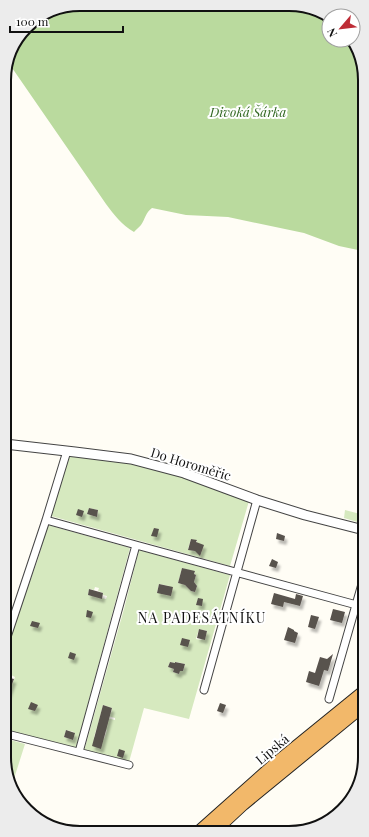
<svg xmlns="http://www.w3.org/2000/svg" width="369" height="837" viewBox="0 0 369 837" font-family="'Playfair Display',serif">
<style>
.green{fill:#d6e9bf;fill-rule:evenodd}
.forest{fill:#bada9e}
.building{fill:#59524d;filter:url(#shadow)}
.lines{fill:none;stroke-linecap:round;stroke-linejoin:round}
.minor-casing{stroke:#444;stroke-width:9}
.tertiary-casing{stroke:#444;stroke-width:11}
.trunk-casing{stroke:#222;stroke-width:14}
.minor{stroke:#fff;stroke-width:7}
.tertiary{stroke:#fff;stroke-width:9}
.trunk{stroke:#f2b86a;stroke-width:12}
.labels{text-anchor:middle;stroke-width:4;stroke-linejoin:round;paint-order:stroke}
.park-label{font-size:13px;font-style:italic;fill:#326822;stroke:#fff}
.street-label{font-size:13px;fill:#111;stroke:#fff}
.neighbourhood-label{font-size:14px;letter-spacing:1px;fill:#111;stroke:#fff}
.rim{fill:none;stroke:#111;stroke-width:2}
</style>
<defs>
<filter id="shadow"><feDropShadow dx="2.5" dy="4" stdDeviation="1" flood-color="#0004"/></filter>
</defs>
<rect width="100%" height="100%" fill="#fffdf5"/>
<path class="green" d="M70 455 131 464 185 477 249 501 230 566 51 516ZM89 508 98 510 97 517 87 514ZM191 539 197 541 194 551 188 549Z
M345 510 364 515V524L344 518Z
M48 525 130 548 76 748 7 730 6 705H8L11 696 6 695V688L10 689 15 677 11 675 10 678 6 677V652L15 623 38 559ZM95 587 99 588 98 591 103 593V595L107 596 106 599 88 595 89 589 94 590ZM66 730 74 732 73 740 64 737Z
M139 550 230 575 189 719 144 708 129 762 84 751 124 609ZM182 568 195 572 194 574 196 575 194 582 197 586 195 592 191 591 185 585 178 583ZM159 584 169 586V589L157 593ZM199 629 207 631 205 639H202L201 640 196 639ZM170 662 175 663 176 662 185 664 183 671H180L179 674 173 672 174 669 168 667ZM103 705 112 708 111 713 109 712 108 716 115 718V720L107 718 98 724ZM97 727 107 730 104 739 94 737Z
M7 739 25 744 12 785 7 777Z"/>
<path class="forest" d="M80 4 304 6 329 19V40H350L362 60 363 250H358L339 246 304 233 228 217 186 215 152 208C146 212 145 219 141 225 139 227 136 230 134 232 122 225 114 215 106 204L8 62 12 46 30 23Z"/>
<path class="building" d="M89 508 98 510 97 517 87 514Z
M78 509 84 511 82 517 76 515Z
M154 528 159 529 157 537 151 536Z
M277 533 285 536 284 541 276 539Z
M191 539 197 540 196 542 204 545 200 556 195 551 188 550Z
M272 559 278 562 276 568 269 566Z
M182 568 195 571 194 574 196 575 194 582 197 586 195 592 191 591 185 585 178 583Z
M159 584 173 587 171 596 157 593Z
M89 589 103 593 102 599 88 595Z
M274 593 295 599 296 594 303 596 300 606 284 602 283 607 271 604Z
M198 598 203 599 202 606 196 605Z
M333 609 345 612 342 623 330 620Z
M87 610 93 612 91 618 86 617Z
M311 615 319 617 315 629 308 627Z
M32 621 40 623 38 628 30 626Z
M288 627 294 630V631L298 633 295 643 284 640Z
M199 629 207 631 205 640 197 638Z
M182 638 190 640 188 647 180 645Z
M70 652 76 654 74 660 68 658Z
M333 654 328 671 324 670 319 686 306 682 309 671 315 673 320 657 327 659Z
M170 662 175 663V662L185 664 183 671H180L179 674 173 672 174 669 168 667Z
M6 677 14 679 7 698H6Z
M31 702 38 705 35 711 28 709Z
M220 703 226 705 223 713 217 711Z
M103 705 112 708 101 749 92 746Z
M66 730 75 733 73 740 64 737Z
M119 749 125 751 123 758 117 756Z"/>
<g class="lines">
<g class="minor-casing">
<path id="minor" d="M46 520 136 545 364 607
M6 640 46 520 67 451
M204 690 257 500
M329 699 364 577
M7 734 129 765
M79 752 136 545"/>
</g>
<g class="tertiary-casing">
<path id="tertiary" d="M5 444 75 452 131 459 184 473 257 500 305 515 364 530"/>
</g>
<g class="trunk-casing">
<path id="trunk" d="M200 831 274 765 365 691
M214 831 243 804 365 704"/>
</g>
<use href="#minor" class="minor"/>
<use href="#tertiary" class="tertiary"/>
<use href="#trunk" class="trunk"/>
</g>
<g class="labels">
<g class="park-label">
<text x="248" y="117">Divoká Šárka</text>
</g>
<g class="street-label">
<text transform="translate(191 464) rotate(17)" y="5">Do Horoměřic</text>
<text transform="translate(272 749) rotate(-40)" y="5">Lipská</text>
</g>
<g class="neighbourhood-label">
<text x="202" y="623">NA PADESÁTNÍKU</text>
</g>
</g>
<path d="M0 0H369V837H0ZM80 11H289A69 69 0 0 1 358 80V757A69 69 0 0 1 289 826H80A69 69 0 0 1 11 757V80A69 69 0 0 1 80 11Z" fill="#ececec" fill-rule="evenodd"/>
<path class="rim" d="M80 11H289A69 69 0 0 1 358 80V757A69 69 0 0 1 289 826H80A69 69 0 0 1 11 757V80A69 69 0 0 1 80 11Z"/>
<g transform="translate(341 28) rotate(242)"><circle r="19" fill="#ffffff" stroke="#a0a0a0"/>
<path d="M0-3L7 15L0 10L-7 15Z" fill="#be2c36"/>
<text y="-6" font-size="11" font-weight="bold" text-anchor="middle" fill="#111111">N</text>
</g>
<path d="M10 26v6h113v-6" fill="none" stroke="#111111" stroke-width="2"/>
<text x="16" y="26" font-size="12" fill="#111111" stroke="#ffffff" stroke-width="3" paint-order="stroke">100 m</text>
</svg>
